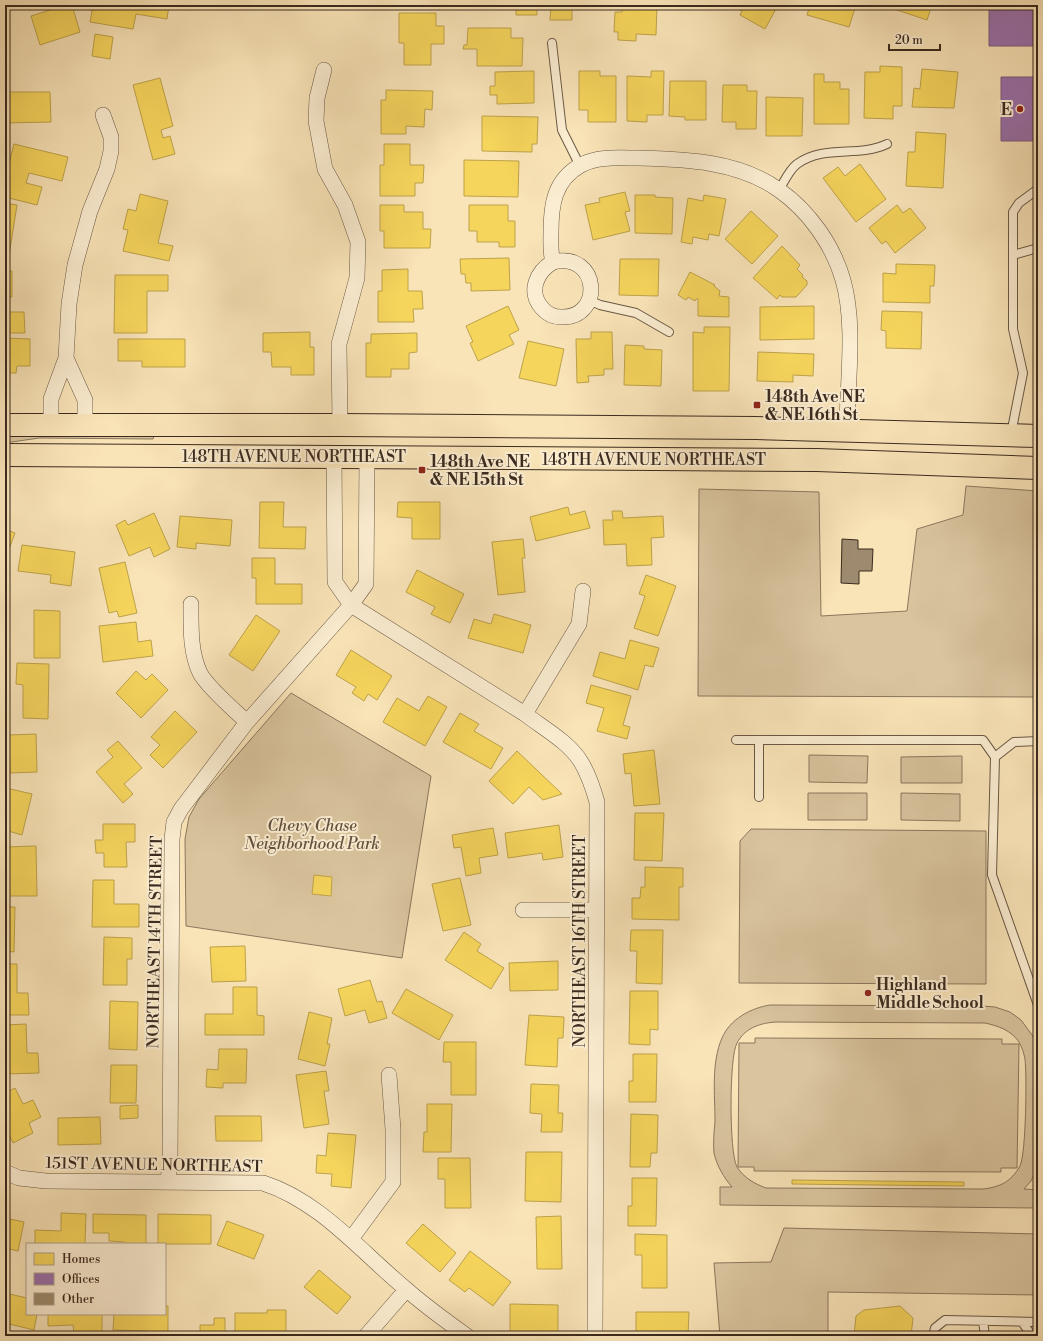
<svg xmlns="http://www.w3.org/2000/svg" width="1043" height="1341" viewBox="0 0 1043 1341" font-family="'Libre Bodoni',serif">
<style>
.green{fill:#d9c49e;stroke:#8a775e;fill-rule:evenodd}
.homes{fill:#f6d55c;stroke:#bea24a}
.offices{fill:#9970ab;stroke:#7d5b81}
.building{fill:#9e8b6f;stroke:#3b2a1f}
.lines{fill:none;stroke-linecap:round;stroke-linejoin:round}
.service-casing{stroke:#6a5845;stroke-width:10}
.minor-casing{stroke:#6a5845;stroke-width:16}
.primary-casing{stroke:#3b2a1f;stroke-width:24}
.service{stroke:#fbedd1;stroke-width:8}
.minor{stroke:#fbedd1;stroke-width:15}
.primary{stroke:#f9e4b8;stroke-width:22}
.poi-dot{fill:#8f2418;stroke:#fbedd1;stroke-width:1.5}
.labels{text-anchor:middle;stroke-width:4;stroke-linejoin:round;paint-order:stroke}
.poi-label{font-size:16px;font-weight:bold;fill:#3b2a1f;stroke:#fbedd1;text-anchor:start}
.street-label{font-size:16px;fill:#3b2a1f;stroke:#fbedd1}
.park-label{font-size:16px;font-style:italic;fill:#62503f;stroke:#fbedd1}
</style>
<rect width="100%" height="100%" fill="#f9e4b8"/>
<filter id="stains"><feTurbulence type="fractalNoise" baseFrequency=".005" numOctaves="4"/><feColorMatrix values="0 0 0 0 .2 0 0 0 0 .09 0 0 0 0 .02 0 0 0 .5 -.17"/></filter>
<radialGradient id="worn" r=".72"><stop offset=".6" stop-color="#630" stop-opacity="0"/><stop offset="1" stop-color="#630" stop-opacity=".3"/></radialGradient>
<path class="green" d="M5 433H153L154 436 153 439 39 438 5 443Z
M966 486 1038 491V697L698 696 699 489 819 492 821 616 907 611 917 529 963 515Z
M291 693 431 776 402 958 186 926 185 839 189 817 199 799Z
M809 755 868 756 867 783 809 782Z
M962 756V783H901V757Z
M808 793H867V820H808Z
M901 793 960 794V821L901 820Z
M751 829 986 831V984L739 983 740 841Z
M770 1005 982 1006 995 1007 1010 1012 1021 1020 1038 1043V1166L1031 1181 1024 1189 1038 1190V1208L720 1205V1187H732C724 1178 717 1166 714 1153 713 1143 714 1132 715 1122 715 1095 711 1063 722 1038 730 1019 751 1008 770 1005ZM776 1022 985 1023C998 1026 1011 1030 1019 1042 1022 1047 1024 1054 1025 1059 1027 1076 1026 1154 1020 1166 1011 1182 1000 1187 983 1189L766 1188C755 1184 744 1178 737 1167 729 1153 729 1057 737 1043 745 1028 760 1023 776 1022Z
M755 1038 1002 1039V1044H1019L1017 1168H1001V1172L754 1171V1167H738L739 1043H755Z
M784 1228 1038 1234V1295L828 1292V1336H720L714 1263 771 1262Z"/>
<path class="homes" d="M66 5H72L80 32 40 45 31 16Z
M93 5H169L167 19 136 14 133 29 90 22Z
M516 5H572V20H550L551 6H537V15H516Z
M622 5H657L656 35 636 34V41L618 40V32H614L615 12H622Z
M734 5H778L765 29 740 15 742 11 733 7Z
M810 5H856L849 27 807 15Z
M882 5H932L927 20Z
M399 13H436V26H444V44H431V65H404V43H399Z
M468 28H511V38H523L522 66H477V49H463L464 45H467Z
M95 34 113 37 110 59 92 56Z
M880 66 902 67V106H893V119L864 118 865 72H880Z
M922 69 958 72 954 108 912 107 914 88 920 89Z
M534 71V103L497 104V95H490V86H495V72Z
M579 71H600V76H616V122H588V110H579Z
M651 71H664L663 115H647V122L627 121V76L651 77Z
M814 74H824V82H840V89H849V124H814Z
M160 78 173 126 161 130 163 138 170 136 175 154 153 160 133 85Z
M670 81H706V120H685V117L669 116Z
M723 85H747V91H757L756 129H736V122H722Z
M386 90 433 91 432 110 425 109 424 127 406 126V134H381V100H386Z
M6 92H50L51 122 6 123Z
M766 97 803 98 802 136H766Z
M482 116 538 117 537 144H532V152L482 151Z
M916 132 946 134 943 188 906 186 908 152H915Z
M14 144 68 157 62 181 29 173 26 183 42 187 37 205 5 197V179Z
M384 144H410V165H424L423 183H415V196H380V165H384Z
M464 160 519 161 518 197 464 196Z
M860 164 886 199 856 222 823 178 838 167 845 176Z
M625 192 630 211 625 212 630 231 593 240 585 205 600 202 599 198Z
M140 194 168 201 158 243 173 246 169 261 123 251 128 230 123 229 128 209 136 211Z
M635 195H655V197L673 198 672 234 635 233Z
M704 195 726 199 719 236 709 234 708 240 693 237 692 244 681 242 688 198 703 201Z
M5 203 17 205 8 262H5Z
M380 205H404V212H423V229H431L430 248H384V231H380Z
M469 205H508V221H515V247H499V242H477V231H469Z
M897 205 903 213 910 208 926 228 895 253 886 241 882 244 869 228Z
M751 211 778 236 752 264 725 239Z
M782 246 800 265 797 269 803 275 802 277 807 281V285L796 297H782L780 295 777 299 753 278Z
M509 258 510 290 471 291V283H466L465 274H461L460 259Z
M620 259H659L658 296 619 295Z
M896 264 935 265 934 286H930V303L883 302V273L896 274Z
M408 269V291H422L423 309H413L414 322H378V291H382V270Z
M5 271H12V297H7L8 312H24L25 333H5Z
M690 272 715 285 714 286 720 291 719 296 729 297V317L698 316V299H696L695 301 688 297 686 300 678 295Z
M115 275H168V291H147V333H114Z
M508 306 519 330 509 335 514 344 478 361 470 343 473 342 466 326Z
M814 306V339L760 340V307Z
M882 311 922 312 921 349 886 348V331L881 330Z
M704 327H730L729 391H693V332L704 333Z
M310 332V347H314V375H291V367H272L271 352H263V333Z
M591 332H612L613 369H604V375L588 376 589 382 577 383 576 339H591Z
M417 333V352L409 353V369H391V377H366V343H371V334Z
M5 338 30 339V366H17L16 373H5Z
M118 339H185V367H142V361H118Z
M528 341 564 349 556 386 519 378Z
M625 345 644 346V349L662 350 661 386 624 385Z
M758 352 814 354 813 376 793 375V382L757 381Z
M260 502H284L283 527H306L305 549 259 548Z
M398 502H440V539H412V518L397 517Z
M568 507 570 515 585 511 590 528 536 541 530 517Z
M612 511H622L623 518 663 516 664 537 651 538 652 565 627 566 626 544 604 545 603 520H613Z
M154 513 170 549 154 557 150 547 129 556 116 525 125 520 128 525Z
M180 516 232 520 230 546 196 543V549L177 547Z
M5 529 15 533 5 560Z
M523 539 525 558H522L525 592 498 595 492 542Z
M22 545 75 552 71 586 50 583 51 575 18 571Z
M252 558H275V584H302V604H256V578H252Z
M125 562 137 613 119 617 117 611 109 613 99 568Z
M417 570 464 594 450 623 431 614 435 607 406 592Z
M646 575 676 586 658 636 634 628 645 596 639 594Z
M34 610 60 611V658H34Z
M494 614 531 625 523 653 468 638 474 619 491 624Z
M256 615 280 631 253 671 229 655Z
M136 622 138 642 151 640 153 656 103 662 99 626Z
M630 640 659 648 653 667 645 665 638 690 593 676 600 652 625 659Z
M351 650 392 676 377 700 368 694 364 701 352 693 356 687 336 675Z
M17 663 49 664 48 719 23 718V685L16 684Z
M136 671 146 680 152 674 168 690 141 718 116 693Z
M591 685 631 696 623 725 630 727 627 739 597 731 604 708 586 703Z
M428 696 447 707 425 746 383 722 397 698 419 711Z
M175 711 197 732 163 768 150 755 160 745 151 737Z
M460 713 479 724 474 731 503 748 491 769 443 742Z
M36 734 37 772 10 773 9 735Z
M118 741 142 768 124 784 133 794 123 803 96 772 113 757 107 750Z
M654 750 660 804 634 806 631 773 625 774 623 754Z
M517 751 562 794 543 800 529 787 513 804 489 781Z
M6 788 32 794 22 835 5 830Z
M635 813H664L662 861 634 860Z
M103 824H135V842H126L127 867H104V853H96L95 840H103Z
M559 825 563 857 543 860 542 853 508 858 505 833Z
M493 828 498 855 479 858 481 873 466 876 461 847 454 848 452 835Z
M36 846 37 896H5V847Z
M645 867 683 868V887H679V920L632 919V898H640L641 887H645Z
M314 875 332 877 331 896 312 894Z
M460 878 471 925 443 931 432 884Z
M93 880H114V904H139V927H92Z
M5 907H15L14 952 5 951Z
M631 930H663L662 984 636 983 637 951H630Z
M464 932 481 944 477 951 504 968 491 989 445 960Z
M104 937 132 938V959H127V985H103Z
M245 946 246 981 212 982 210 947Z
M558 961V990L510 991 509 963Z
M5 964H17V993H28L29 1015H5Z
M370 980 377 1002 382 1001 387 1018 369 1023 365 1010 345 1016 338 989Z
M233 987H257V1015L264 1016V1035H205V1014H233Z
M406 989 453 1015 439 1040 392 1013Z
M630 991H658V1030L650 1029V1045L629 1044Z
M110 1001 138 1002 137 1050 109 1049Z
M309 1012 332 1018 327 1044H330L325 1066 298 1059Z
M529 1015 564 1017 563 1038H558L557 1067 525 1065Z
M26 1024 27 1053H38L39 1073 5 1074V1025Z
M444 1042H476V1095H451V1062H443Z
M219 1049H247L246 1083H223V1088L206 1087 207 1069 218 1070Z
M633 1054H657L656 1102H629V1081H633Z
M111 1065H137L136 1103H110Z
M326 1071 329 1091H324L329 1124 304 1128 296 1075Z
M531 1084 559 1085 558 1113H563L562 1132H541L542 1114 530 1113Z
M15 1088 23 1104 33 1100 41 1117 29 1123 33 1133 13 1143 5 1126V1093Z
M427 1104H452L451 1152H423L424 1132H427Z
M138 1105V1118L120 1119V1106Z
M631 1114 658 1115 657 1153H651L650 1167H630Z
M215 1116H261L262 1141H216Z
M100 1117 101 1144 58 1145V1118Z
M328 1133 356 1135 351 1188 331 1186 332 1174 316 1173 317 1155 326 1156Z
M526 1152H562L561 1202 525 1201Z
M438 1158H470L471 1208H445V1179H438Z
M632 1178H657L656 1226H628V1206H632Z
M792 1180 964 1182V1186L792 1184Z
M61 1213 86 1214 85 1244H35V1230L61 1231Z
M93 1214 146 1215V1244H124V1242L109 1241V1233H93Z
M158 1214 211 1215V1244H158Z
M561 1216 562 1269H537L536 1217Z
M5 1218 24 1222 18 1251 5 1248Z
M227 1221 264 1235 254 1259 217 1245Z
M423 1224 456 1253 440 1272 406 1243Z
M635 1234 667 1235V1288H642V1255H635Z
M470 1251 511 1282 493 1306 469 1288 465 1292 449 1280Z
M319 1270 351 1297 337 1314 304 1287Z
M5 1293 27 1298V1314H37L34 1330 5 1323Z
M510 1304 558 1305V1334L510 1333Z
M165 1306H168V1336H146L147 1331 113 1330 114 1314H165Z
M900 1306 913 1318 911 1336H854L856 1316 864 1310Z
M267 1310H286V1336H235V1313H267Z
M636 1312H689L688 1336H636Z
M48 1314H102V1333L74 1334 73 1325 48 1326Z
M214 1318H225V1336H200V1325H214Z"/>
<path class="offices" d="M989 5H1038V46H989Z
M1001 77H1038V141H1001Z"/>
<path class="building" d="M842 539 858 540V549H873L872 571H859V584L841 583Z"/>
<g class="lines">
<g class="service-casing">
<path id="service" d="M552 43 562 130 580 166
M779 190C784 182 789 170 797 164 825 144 858 158 887 144
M1013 255 1038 248
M589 300 600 305 636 313 669 332
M1011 434 1023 373 1013 329V212L1019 203 1038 189
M736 740H759
M995 757 1014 742 1038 741
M759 797V740H983L995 757 992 875 1038 1005
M983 1321 985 1336
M1022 1322 1032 1336
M933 1336 935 1328 945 1320 1038 1322"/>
</g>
<g class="minor-casing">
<path id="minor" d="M324 70 317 98 316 121 321 148 325 169 345 205 358 242 357 278 339 344 340 425
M553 262C600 251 604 319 561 317 554 317 547 314 542 308 528 292 536 272 553 262 550 252 551 243 551 232 551 205 554 180 581 165 598 156 619 158 637 158 685 159 739 161 779 190 809 211 833 245 843 280 856 326 847 382 847 430
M66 358 85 400V425
M51 425V399L66 358 69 304 75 265 90 211 107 169 111 151V137L103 115
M334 457 335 582 351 605 525 714
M583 591 579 624 525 714C543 728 569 742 581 762 589 775 593 788 597 802L595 1336
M247 722 351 605 366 584 367 457
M523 910H597
M5 1172 19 1178 46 1181 263 1183C320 1201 361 1252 406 1289 425 1306 446 1321 467 1336
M168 1181 170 1162 172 839 174 822 181 809 247 722C237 713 206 685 200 673 190 652 191 627 191 604
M351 1239 393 1182V1129L389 1075
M366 1336 406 1290"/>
</g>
<g class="primary-casing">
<path id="primary" d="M5 425H340L756 428 1038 436
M5 455 817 460 1038 468"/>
</g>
<use href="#service" class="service"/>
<use href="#minor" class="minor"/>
<use href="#primary" class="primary"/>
</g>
<g class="poi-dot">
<circle cx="1020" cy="109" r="4"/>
<rect x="753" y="401" width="8" height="8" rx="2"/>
<rect x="418" y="466" width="8" height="8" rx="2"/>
<circle cx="868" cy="993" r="4"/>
</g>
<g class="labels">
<g class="poi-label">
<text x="1012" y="115" text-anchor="end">E</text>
<text x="765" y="402">148th Ave NE<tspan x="765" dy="18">&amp; NE 16th St</tspan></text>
<text x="430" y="467">148th Ave NE<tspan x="430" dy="18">&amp; NE 15th St</tspan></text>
<text x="876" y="990">Highland<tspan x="876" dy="18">Middle School</tspan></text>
</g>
<g class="street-label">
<text x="294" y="462">148TH AVENUE NORTHEAST</text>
<text x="654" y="465">148TH AVENUE NORTHEAST</text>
<text transform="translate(579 941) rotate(-90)" y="6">NORTHEAST 16TH STREET</text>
<text transform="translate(154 942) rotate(-89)" y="6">NORTHEAST 14TH STREET</text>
<text transform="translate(154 1164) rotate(1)" y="6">151ST AVENUE NORTHEAST</text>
</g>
<g class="park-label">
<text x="312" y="831">Chevy Chase<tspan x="312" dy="18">Neighborhood Park</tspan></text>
</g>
</g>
<rect width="1043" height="1341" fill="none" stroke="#f9e4b8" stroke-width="20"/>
<rect x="6" y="6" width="1031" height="1329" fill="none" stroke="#3b2a1f" stroke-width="2"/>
<rect x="10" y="10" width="1023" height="1321" fill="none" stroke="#3b2a1f"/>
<rect x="26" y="1243" width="140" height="72" fill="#fbedd1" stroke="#ae9f8a"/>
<rect x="34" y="1253" width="20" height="12" fill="#f6d55c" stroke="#ae9f8a"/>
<text x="62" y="1263" font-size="12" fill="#3b2a1f">Homes</text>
<rect x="34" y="1273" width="20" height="12" fill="#9970ab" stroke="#ae9f8a"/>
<text x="62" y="1283" font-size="12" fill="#3b2a1f">Offices</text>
<rect x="34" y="1293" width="20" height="12" fill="#9e8b6f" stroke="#ae9f8a"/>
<text x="62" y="1303" font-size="12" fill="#3b2a1f">Other</text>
<path d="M889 44v6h51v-6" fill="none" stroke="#3b2a1f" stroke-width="2"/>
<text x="895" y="44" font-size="12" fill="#3b2a1f" stroke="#fbedd1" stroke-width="3" paint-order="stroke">20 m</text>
<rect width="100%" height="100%" filter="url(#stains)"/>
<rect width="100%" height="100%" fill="url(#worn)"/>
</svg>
